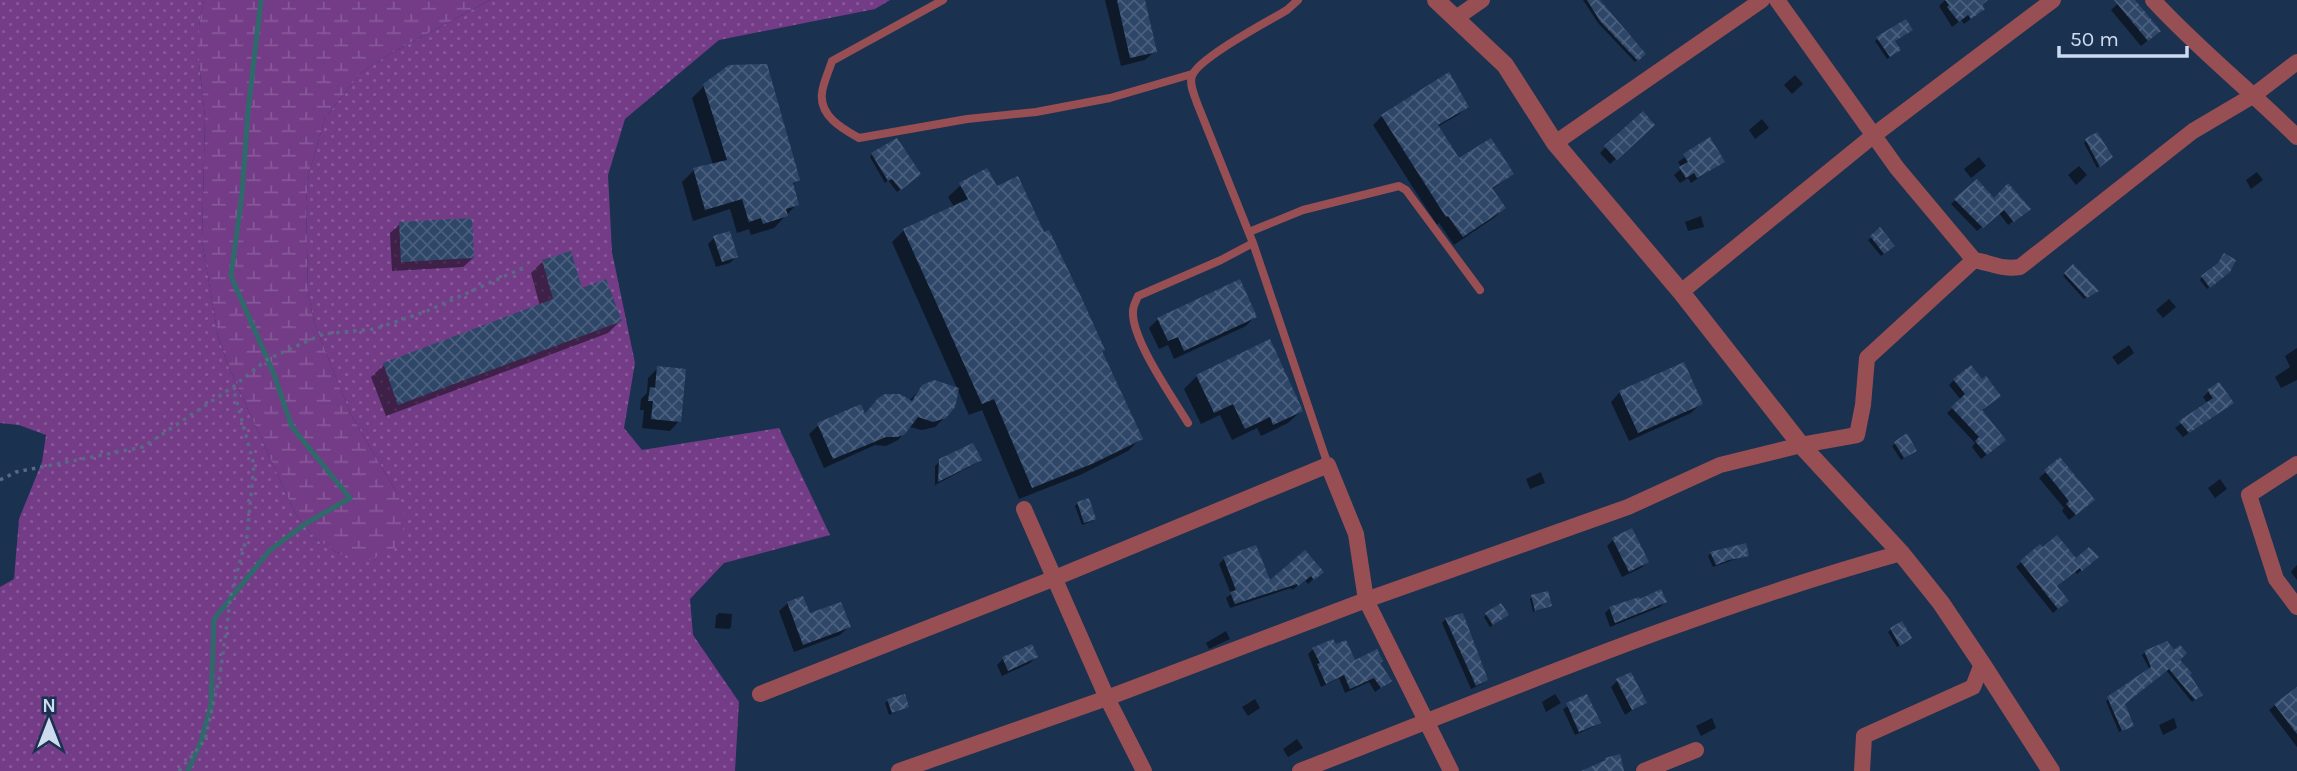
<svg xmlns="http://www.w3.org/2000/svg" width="2297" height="771" viewBox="0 0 2297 771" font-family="Karla,sans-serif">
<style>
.grass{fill:url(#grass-dots)}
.wetland{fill:url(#wetland-marsh)}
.shadow{fill:#0007}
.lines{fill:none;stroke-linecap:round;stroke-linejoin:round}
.stream{stroke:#2f6a6b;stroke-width:5}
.building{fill:url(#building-cross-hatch)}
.path{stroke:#566985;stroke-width:3.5;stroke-dasharray:3.5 5;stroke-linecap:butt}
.service{stroke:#974f54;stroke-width:8}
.minor{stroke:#974f54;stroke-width:16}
.tertiary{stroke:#974f54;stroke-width:18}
</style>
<defs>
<pattern id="grass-dots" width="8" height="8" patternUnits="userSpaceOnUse" patternTransform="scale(1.75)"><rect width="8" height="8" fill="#743c87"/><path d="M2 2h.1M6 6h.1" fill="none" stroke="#875898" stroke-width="1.8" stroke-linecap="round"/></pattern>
<pattern id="wetland-marsh" width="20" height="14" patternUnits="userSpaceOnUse" patternTransform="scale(1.75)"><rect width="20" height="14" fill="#743c87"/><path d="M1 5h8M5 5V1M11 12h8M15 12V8" fill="none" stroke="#875898"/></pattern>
<pattern id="building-cross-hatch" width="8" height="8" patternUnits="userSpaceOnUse" patternTransform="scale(1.75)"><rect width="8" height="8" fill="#2e4667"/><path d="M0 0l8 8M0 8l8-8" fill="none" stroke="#4b607d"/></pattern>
</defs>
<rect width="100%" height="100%" fill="#1b3150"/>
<path class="grass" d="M0 0H204L199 26V64L205 117 202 241 218 336 227 363 295 513 314 538 340 554 398 495 350 413 314 322 308 291 306 202 309 173 325 118 361 73 386 56 490 0H890L875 9 719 40 625 119 608 175 612 252 635 363 624 428 642 450 779 428 830 535 724 563 690 599 693 635 739 702 735 771H0V587L14 579 19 519 42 462 46 435 19 425 0 423Z"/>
<path class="wetland" d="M204 0H490L386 56 361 73 325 118 309 173 306 202 308 291 314 322 350 413 398 495 406 522 395 548 367 561 340 554 314 538 295 513 227 363 218 336 202 241 205 117 199 64V26Z"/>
<path class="shadow" d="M1105 0H1143L1155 51 1145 60 1121 66Z
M1583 0H1598L1644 54 1635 62 1598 23Z
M1945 0H1987L1980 6 1976 15 1964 24 1961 20 1952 27 1939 6Z
M2122 0H2133L2152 37 2141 46 2111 10Z
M1877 39 1893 42 1896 53 1887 59 1875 41Z
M1795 75 1803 84 1792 94 1784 85Z
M704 86 798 179 792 186 797 204 774 228 751 235 749 229 737 233 730 209 693 221 682 182 694 170 713 165 692 98Z
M1467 106 1458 115 1437 127 1458 161 1512 174 1491 190 1504 208 1495 217 1454 245 1439 223 1437 225 1373 125 1382 116Z
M1762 119 1769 128 1755 139 1749 130Z
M1647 131 1610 164 1600 153 1606 147Z
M1710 140 1723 161 1691 183 1688 178 1680 183 1674 175 1682 168 1678 162Z
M2086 141 2109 159 2097 168 2084 143Z
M872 154 919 174 897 192 888 180 885 183 870 157Z
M1979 157 1986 166 1971 178 1964 169Z
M2079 166 2087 175 2076 185 2068 175Z
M2257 172 2263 180 2251 189 2246 180Z
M1977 181 1994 200 2024 213 2008 225 1999 213 1977 231 1951 204Z
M961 185 1101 351 1140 439 1128 451 1080 475 1019 499 982 410 969 415 892 242 904 230 954 207 948 197Z
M1701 216 1704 227 1688 231 1685 222Z
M400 224 473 258 463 267 392 271 390 233Z
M1880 230 1893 246 1881 256 1868 240Z
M714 238 736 257 730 263 716 267 708 244Z
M543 261 620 321 608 333 386 416 371 377 384 365 540 306 531 273Z
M2073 266 2094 293 2084 299 2063 276Z
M2226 274 2207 289 2200 280 2202 277Z
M2169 299 2176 307 2163 318 2156 310Z
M1255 316 1246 326 1174 359 1168 345 1159 349 1149 328 1158 319Z
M2129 345 2134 353 2118 365 2112 357Z
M2297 348V380L2281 388 2275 377 2290 367 2285 356Z
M658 368 679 421 670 431 642 428 644 410H640L641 399 647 393 648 378Z
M1197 376 1301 411 1288 423 1261 436 1257 428 1232 440 1220 415 1201 424 1184 389Z
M1954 380 1980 410 1999 445 1981 459 1972 447 1975 443 1947 413 1961 400 1949 385Z
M923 386 945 417 935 427 922 430 910 427 898 440 886 446 875 445 824 468 809 434 819 425 864 416 909 401Z
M2209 391 2231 403 2183 437 2175 428 2208 404 2203 397Z
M1620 392 1701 403 1691 413 1629 441 1611 402Z
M1906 436 1912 453 1901 460 1892 446Z
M980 460 975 464 935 485V466L940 461Z
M2060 460 2086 506 2069 520 2062 511 2064 508 2039 478Z
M1541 472 1545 483 1530 489 1526 479Z
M2220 479 2227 489 2215 498 2208 488Z
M1078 503 1094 519 1092 521 1082 525 1075 506Z
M1613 540 1647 562 1641 568 1622 577 1607 546Z
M1711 553 1747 555 1713 567 1708 556Z
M1224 559 1269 583 1321 572 1308 584 1305 580 1292 590 1291 588 1230 608 1226 598 1231 594 1219 564Z
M2091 561 2077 574 2075 571 2055 587 2062 605 2053 613 2016 567 2021 562Z
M2297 565V580L2291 572Z
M1532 597 1550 606 1533 612 1530 599Z
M1665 602 1660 607 1610 627 1605 613 1610 608Z
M788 603 809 615 849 627 840 635 794 652 779 611Z
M719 613 732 614 731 627 729 629 715 628 716 616Z
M1486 615 1504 618 1490 627 1484 617Z
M1446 619 1486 680 1482 684 1471 689 1442 623Z
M1901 623 1907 641 1897 647 1888 632Z
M1226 631 1230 639 1209 649 1206 643Z
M1031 646 1036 657 1030 663 1002 676 997 665 1003 659Z
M1313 649 1354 662 1379 663 1390 681 1375 692 1369 682 1345 693 1339 678 1321 687 1308 654Z
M2145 652 2173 653 2188 675 2198 697 2192 702 2166 670 2123 704 2132 725 2119 732 2106 701 2150 670 2142 655Z
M1617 681 1644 702 1625 715 1611 687Z
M1555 694 1561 703 1546 712 1542 702Z
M1586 696 1599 722 1595 726 1575 735 1563 709Z
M2297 697V747L2269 710 2275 705Z
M1255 699 1260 708 1248 716 1242 707Z
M888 701 907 707 889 715 885 703Z
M1712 718 1716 728 1701 736 1696 726Z
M2174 718 2177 728 2163 735 2159 725Z
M1297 739 1303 748 1288 757 1283 749Z"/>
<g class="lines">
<path class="stream" d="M188 771 200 744 211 706 214 619 269 551 305 524 350 498 292 427 273 372 231 276 242 194 248 111 261 0"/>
</g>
<path class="building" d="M1117 0H1145L1157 52 1130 58Z
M1587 0H1600L1646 54 1638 61 1600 21Z
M1945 0H1988L1982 5 1985 9 1971 19 1968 15 1959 22 1947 7 1949 5Z
M2114 0H2135L2161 31 2148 41Z
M1906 19 1913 30 1895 41 1901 50 1890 57 1876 37Z
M767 64 800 180 793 183 799 205 786 209 788 216 763 224 761 218 749 222 742 199 705 210 693 168 727 160 703 84 729 65Z
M1449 72 1469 107 1438 125 1459 158 1491 138 1514 174 1492 188 1506 208 1463 237 1448 216 1446 217 1381 115Z
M1643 111 1655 125 1617 160 1604 146Z
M2097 132 2113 157 2100 167 2085 139Z
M1710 137 1725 162 1697 178 1694 173 1686 178 1679 167 1688 162 1683 154Z
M897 138 921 174 901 190 892 179 888 181 871 153Z
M987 168 997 186 1018 176 1044 232 1049 230 1083 301 1105 350 1102 351 1143 439 1094 463 1032 488 994 399 982 404 903 229 968 199 959 183Z
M1977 179 1994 198 2008 183 2031 209 2014 222 2004 210 1983 228 1954 199Z
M472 218 474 258 401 262 399 222Z
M1880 227 1895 246 1884 254 1870 236Z
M730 231 738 257 722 262 713 236Z
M571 251 582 288 606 279 622 321 398 405 383 363 553 299 542 260Z
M2224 253 2236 260 2230 272 2210 288 2201 276 2218 263Z
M2073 264 2099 291 2087 298 2064 273Z
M1240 279 1257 317 1184 351 1178 337 1168 341 1157 318Z
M1270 339 1303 411 1273 425 1270 417 1245 429 1233 404 1214 413 1196 375Z
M1684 362 1703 404 1638 433 1619 391Z
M1971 365 1982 379 1986 376 2001 396 1982 410 2006 440 1987 455 1975 441 1979 437 1951 407 1965 394 1953 379Z
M657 366 686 369 681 422 651 419 653 401H648L650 387 655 388Z
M934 380 959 388 955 407 946 418 933 422 918 417 904 435 897 437H886L833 459 817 423 861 404 865 414 878 398 885 394H900L912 401 922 385Z
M2219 382 2234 403 2189 433 2179 421 2213 398 2207 390Z
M1907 433 1917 451 1904 458 1894 442Z
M973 443 982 460 938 482 939 459Z
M2060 457 2095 500 2076 515 2066 504 2069 501 2044 470Z
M1089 498 1096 519 1084 523 1077 502Z
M1632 528 1649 562 1629 572 1612 538Z
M2057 535 2076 558 2089 547 2099 557 2082 571 2080 568 2057 586 2069 601 2058 609 2020 561 2040 544 2043 547Z
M1746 543 1749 556 1729 560 1716 565 1710 552Z
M1256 545 1270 580 1305 550 1324 572 1314 580 1311 576 1298 586 1297 584 1235 604 1230 592 1236 590 1223 557Z
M1661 589 1667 602 1615 623 1609 607 1639 597 1640 599Z
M1548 591 1552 606 1535 611 1531 595Z
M803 596 810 613 841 602 851 627 803 645 787 602Z
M1501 603 1509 615 1493 625 1485 613Z
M1463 613 1488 680 1476 686 1445 618Z
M1902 621 1912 638 1900 646 1890 628Z
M1333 639 1336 644 1346 640 1355 660 1377 649 1383 661 1380 663 1392 681 1381 688 1374 678 1350 689 1344 675 1326 684 1317 664 1320 663 1312 648Z
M2167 641 2174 650 2180 645 2187 653 2180 660 2192 673 2190 675 2203 695 2195 700 2169 669 2125 704 2134 726 2122 731 2107 697 2151 667 2144 651Z
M1032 644 1038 657 1008 671 1002 657Z
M1631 672 1647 703 1632 710 1616 679Z
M2297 687V734L2274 704Z
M905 694 909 707 892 713 887 699Z
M1587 694 1601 723 1579 732 1566 703Z
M1620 754 1624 771H1581L1606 760 1605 758Z"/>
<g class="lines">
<path class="path" d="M0 480 16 472 143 447 233 387 266 360 323 334 375 329 427 311 525 267
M179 771 205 740 220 675 231 594 247 536 254 465 233 388"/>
<path class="service" d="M943 0 832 61C829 71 823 83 822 93 819 116 843 129 859 138L967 119 1036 112 1110 98 1192 74
M1249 232 1303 210 1399 186 1406 190 1480 290
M1253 243 1328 465
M1188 423C1173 398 1131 339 1133 311 1133 306 1136 301 1138 296L1221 260 1253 243 1197 103C1194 94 1189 84 1192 76 1198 58 1269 21 1287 10L1298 0"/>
<path class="minor" d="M1777 0 1897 168 1974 260C1992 263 2001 270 2020 267L2193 131 2254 95 2297 62
M2153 0C2198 49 2250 90 2297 137
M1456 18 1482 0
M1555 143 1762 0
M1681 292 1874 135 2053 0
M2297 464 2249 495 2276 579 2297 607
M1024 509 1107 698 1144 771
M760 694 1055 578 1328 465 1356 534 1366 600 1451 771
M899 771 1107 698 1366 600 1628 507 1720 465 1801 445 1857 435 1863 405 1867 358 1974 260
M1300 771C1499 694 1696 610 1901 553
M1644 771 1696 750
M1862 771 1864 736 1973 687 1982 664"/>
<path class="tertiary" d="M1436 0 1505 65 1555 143 1681 292 1801 445 1901 553 1941 603 1982 664 2051 771"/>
</g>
<g transform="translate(49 722)" stroke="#1b3150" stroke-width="5" paint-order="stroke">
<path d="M0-5L12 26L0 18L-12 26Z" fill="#ccdbef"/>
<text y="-10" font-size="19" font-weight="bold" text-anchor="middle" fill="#ccdbef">N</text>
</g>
<path d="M2059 46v10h128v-10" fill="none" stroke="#ccdbef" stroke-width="3.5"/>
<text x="2070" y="46" font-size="21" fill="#ccdbef" stroke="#1b3150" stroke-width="5" paint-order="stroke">50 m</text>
</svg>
